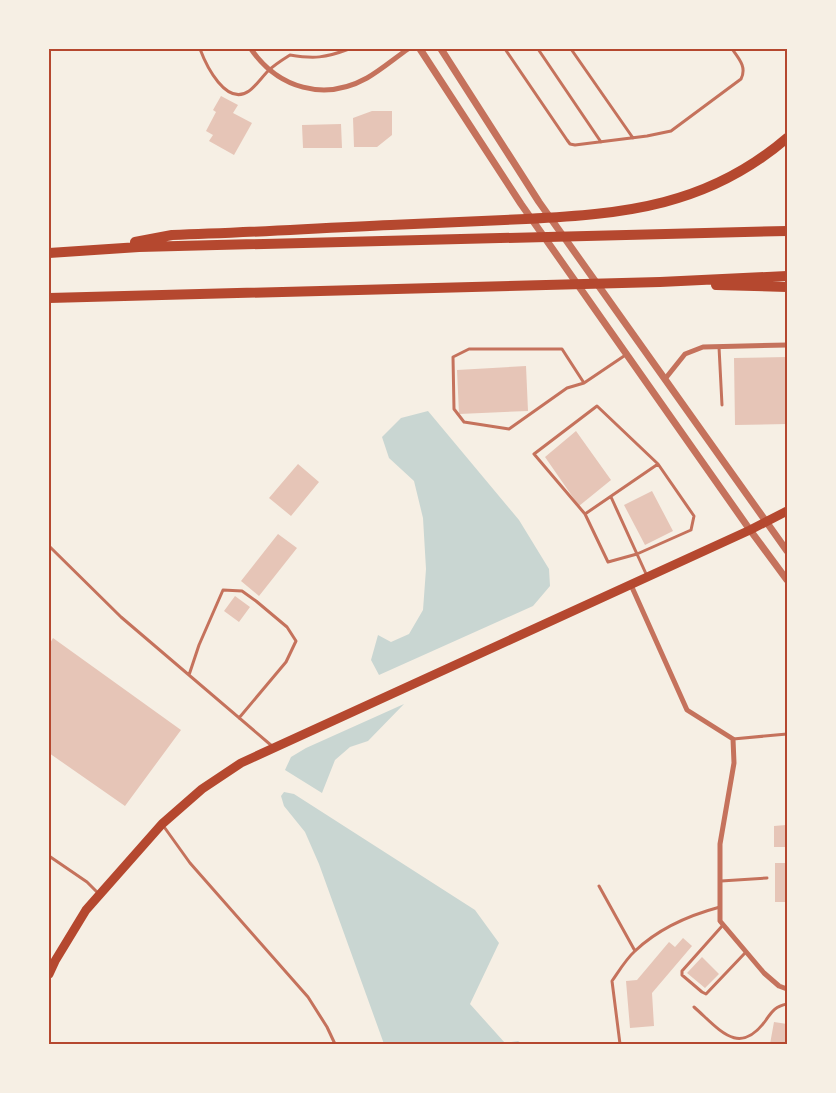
<svg xmlns="http://www.w3.org/2000/svg" width="836" height="1093" viewBox="0 0 836 1093" font-family="'Crimson Pro',serif">
<style>
.water{fill:#c9d6d2}
.building{fill:#e6c5b7}
.lines{fill:none;stroke-linecap:round;stroke-linejoin:round}
.service{stroke:#c5725c;stroke-width:3}
.minor{stroke:#c5725c;stroke-width:5}
.tertiary{stroke:#c5725c;stroke-width:7}
.primary{stroke:#b5482f;stroke-width:9}
.motorway{stroke:#b5482f;stroke-width:10}
.neatline{fill:none;stroke:#b5482f;stroke-width:2}
</style>
<rect width="100%" height="100%" fill="#f6efe4"/>
<path class="water" d="M428 411 519 520 549 569 550 586 533 606 379 675 371 660 378 635 391 642 409 634 423 610 426 569 423 518 414 481 389 458 382 437 401 418Z
M404 704 368 741 350 747 335 760 322 793 285 770 291 757 306 748Z
M284 792 294 794 475 910 499 943 470 1004 505 1043 518 1041 523 1044H384L319 864 305 832 284 806 281 796Z"/>
<path class="building" d="M221 96 238 105 233 113 252 123 234 155 209 141 213 135 206 131 216 112 213 110Z
M372 111H392V135L377 147H354L353 118Z
M341 124 342 148H303L302 125Z
M787 357V424L735 425 734 358Z
M526 366 528 411 459 414 457 370Z
M576 431 611 480 579 506 545 457Z
M298 464 319 482 291 516 269 498Z
M652 491 673 531 645 545 624 505Z
M278 534 297 548 259 596 241 581Z
M235 596 250 607 239 622 224 611Z
M53 638 181 730 125 806 49 753V645Z
M786 825V847H774V826Z
M775 863H787V902H775Z
M683 938 692 946 652 993 654 1026 630 1028 626 981 637 980 669 942 675 947Z
M702 957 719 974 705 988 687 973Z
M774 1022 787 1024V1044H770Z"/>
<g class="lines">
<path class="service" d="M200 49C206 65 226 107 249 91 256 86 262 77 268 71 274 65 282 60 290 55 314 59 325 58 349 49
M505 49 567 140 570 144 575 145 647 136 671 131 741 79C747 67 739 59 732 49
M538 49 601 142
M571 49 633 138
M719 347 722 405
M584 383 562 349H469L453 357 454 409 464 422 509 429 567 388 584 383 627 354
M611 497 647 576
M585 514 608 562 637 554 691 530 694 516 658 464 597 406 534 454 585 514 658 464
M49 546 121 617 272 746
M189 675 199 645 223 590 242 591 256 601 287 627 296 641 286 662 239 718
M733 739 787 734
M162 824 190 863 308 997 327 1027 335 1044
M49 856 87 882 99 894
M721 881 767 878
M599 886 635 951
M723 925 682 971V975L702 992 706 994 745 953
M694 1007C719 1029 739 1058 766 1020 772 1011 776 1006 787 1004
M620 1044 612 981C619 971 626 959 635 951 658 929 690 915 720 907"/>
<path class="minor" d="M251 49C278 88 324 102 367 78 381 70 395 58 408 49
M665 379 685 354 703 347 787 345
M631 585 687 710 733 739 734 763 720 844V921L764 973 779 986 787 989"/>
<path class="tertiary" d="M420 49 521 204 750 530 787 580
M441 49 539 202 787 551"/>
<path class="primary" d="M49 974 55 961 86 910 162 824 202 789 241 763 750 530 787 511"/>
<path class="motorway" d="M135 242 172 235C245 233 318 228 391 225 436 223 481 221 526 219 625 214 708 206 787 138
M49 253 139 247 787 231
M716 285 787 287
M49 298 660 282 787 276"/>
</g>
<rect width="836" height="1093" fill="none" stroke="#f6efe4" stroke-width="100"/>
<rect x="50" y="50" width="736" height="993" class="neatline"/>
</svg>
